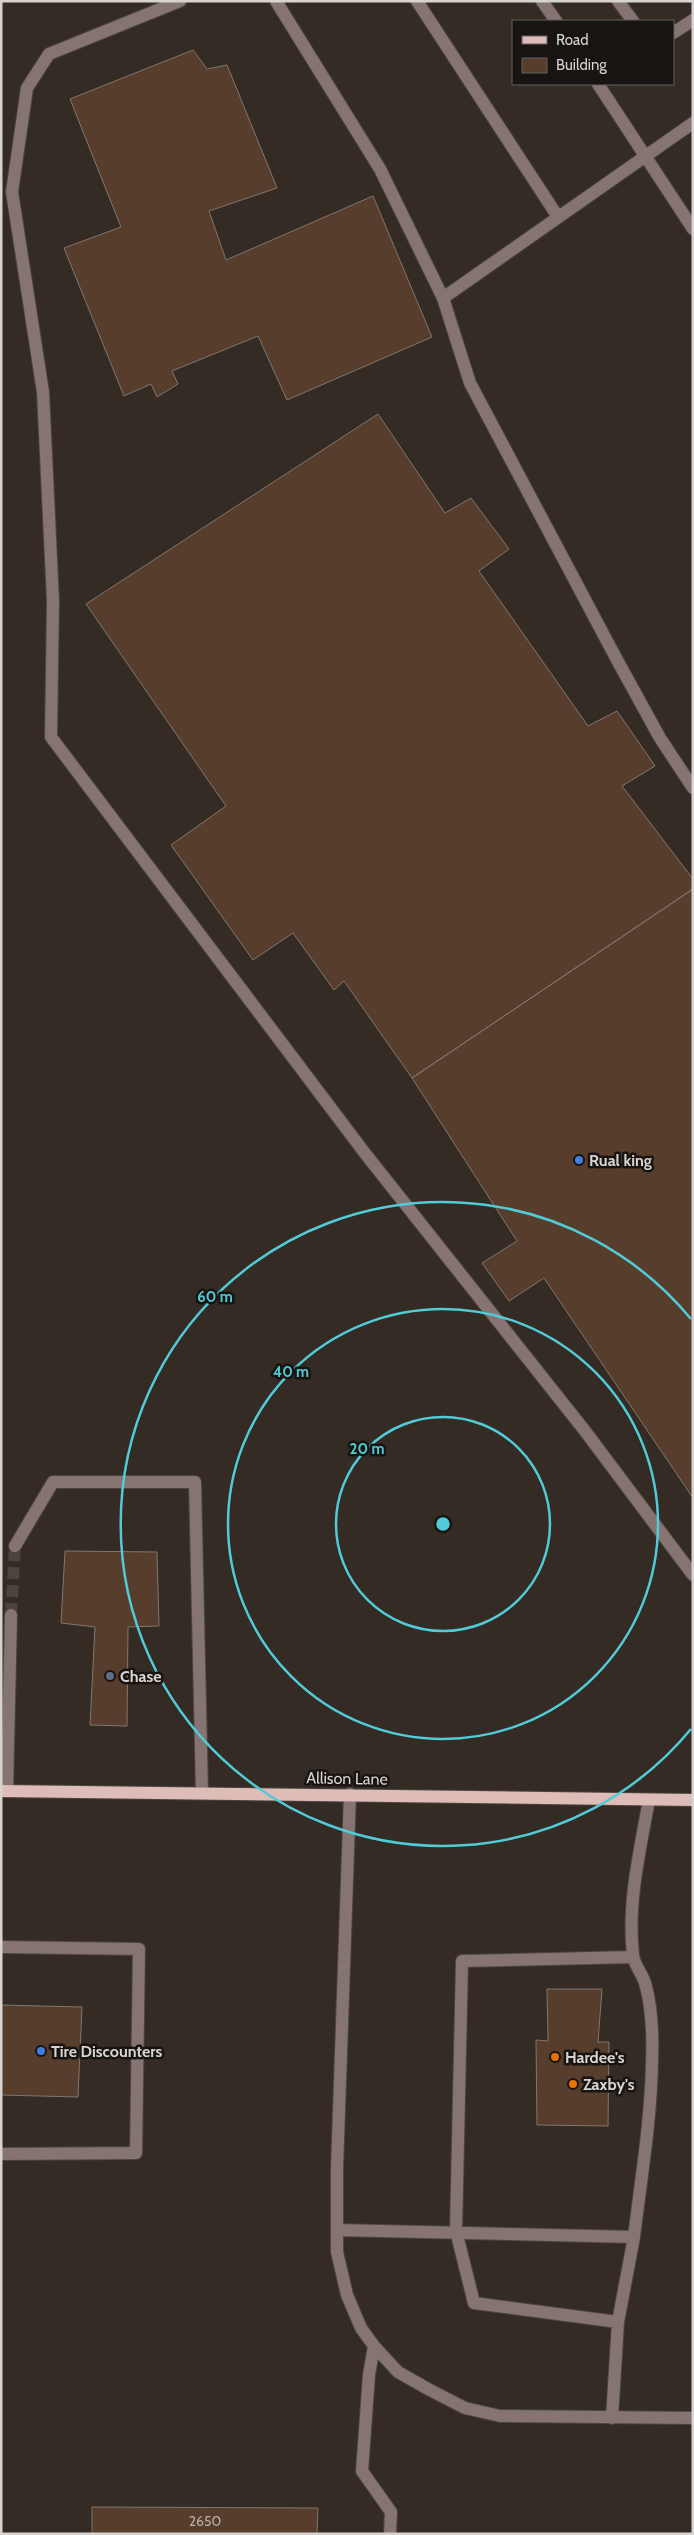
<svg xmlns="http://www.w3.org/2000/svg" width="694" height="2535" viewBox="0 0 694 2535" font-family="Cabin,sans-serif">
<style>
.building{fill:#573d2b;stroke:#827770}
.lines{fill:none;stroke-linecap:round;stroke-linejoin:round}
.minor-tunnel{stroke:#4c443e;stroke-width:12;stroke-dasharray:12 6;stroke-linecap:butt}
.minor-casing{stroke:#4d463f;stroke-width:14}
.major-casing{stroke:#4d463f;stroke-width:14}
.minor{stroke:#857472;stroke-width:12}
.major{stroke:#debcb7;stroke-width:12}
.ring{fill:none;stroke:#52cbd8;stroke-width:2.5}
.shop-dot{fill:#3f7fe0;stroke:#181411;stroke-width:2}
.service-dot{fill:#5c6f8a;stroke:#181411;stroke-width:2}
.food-dot{fill:#e8710a;stroke:#181411;stroke-width:2}
.labels{text-anchor:middle;stroke-width:5;stroke-linejoin:round;paint-order:stroke}
.number-label{font-size:14px;fill:#b8aea5}
.poi-label{font-size:16px;font-weight:bold;fill:#d8d3ce;stroke:#181411;text-anchor:start}
.street-label{font-size:16px;fill:#d8d3ce;stroke:#181411}
.centre{fill:#52cbd8;stroke:#181411;stroke-width:2.5}
.ring-label{font-size:15px;text-anchor:middle;font-weight:bold;fill:#52cbd8;stroke:#181411;stroke-width:5;stroke-linejoin:round;paint-order:stroke}
</style>
<rect width="100%" height="100%" fill="#332b24"/>
<path class="building" d="M193 50 207 69 227 65 277 188 209 211 226 260 373 196 432 337 287 400 258 336 172 371 178 384 157 397 151 384 124 396 64 248 121 227 70 99Z
M378 414 445 513 471 498 509 549 479 571 588 726 617 711 655 766 622 786 693 879V889L412 1078 344 981 334 990 293 933 253 960 171 845 226 806 86 604Z
M693 889V1498L544 1278 509 1301 482 1263 517 1241 412 1078Z
M65 1551 157 1552 159 1626 128 1627 127 1726 90 1725 95 1627 61 1623Z
M547 1989H602L598 2042H609L608 2126 537 2125 536 2040 548 2041Z
M1 2005 82 2007 78 2097 1 2095Z
M92 2507 318 2508 317 2534H92Z"/>
<g class="lines">
<path class="minor-tunnel" d="M11 1615 15 1546"/>
<g class="minor-casing">
<path id="minor" d="M180 1 49 54 27 88 12 192 43 392 53 601 51 737 364 1152 585 1431 693 1575
M276 1 380 169 443 298 470 383 616 658 660 738 693 788
M417 1 558 217
M542 1 556 21
M618 1 633 21
M673 33 693 20
M598 84 693 229
M443 298 693 123
M15 1546 53 1482H195L202 1793
M7 1791 11 1615
M350 1794 337 2168V2252L347 2295 361 2328 374 2346 369 2375 362 2471 391 2512 390 2534
M1 1947 139 1949 136 2153 1 2154
M337 2230 634 2237C641 2179 651 2120 652 2062 653 2037 652 2007 645 1983 642 1973 634 1965 633 1955 627 1904 640 1850 649 1800
M618 2322 474 2303 456 2231 462 1961 633 1957
M374 2346 398 2372 428 2389 465 2408 500 2416 693 2418
M612 2418 618 2322 634 2237"/>
</g>
<g class="major-casing">
<path id="major" d="M1 1791 693 1800"/>
</g>
<use href="#minor" class="minor"/>
<use href="#major" class="major"/>
</g>
<g class="ring">
<circle cx="443" cy="1524" r="107"/>
<circle cx="443" cy="1524" r="215"/>
<path d="M691 1729A322 322 0 1 1 691 1319"/>
</g>
<g class="shop-dot">
<circle cx="579" cy="1160" r="5"/>
<circle cx="41" cy="2051" r="5"/>
</g>
<circle class="service-dot" cx="110" cy="1676" r="5"/>
<g class="food-dot">
<circle cx="555" cy="2057" r="5"/>
<circle cx="573" cy="2084" r="5"/>
</g>
<g class="labels">
<g class="number-label">
<text x="205" y="2526">2650</text>
</g>
<g class="poi-label">
<text x="589" y="1166">Rual king</text>
<text x="120" y="1682">Chase</text>
<text x="51" y="2057">Tire Discounters</text>
<text x="565" y="2063">Hardee's</text>
<text x="583" y="2090">Zaxby's</text>
</g>
<g class="street-label">
<text transform="translate(347 1778) rotate(1)" y="6">Allison Lane</text>
</g>
</g>
<circle cx="443" cy="1524" r="8" class="centre"/>
<g class="ring-label">
<text x="215" y="1302">60 m</text>
<text x="291" y="1377">40 m</text>
<text x="367" y="1454">20 m</text>
</g>
<rect width="694" height="2535" fill="none" stroke="#d8d3ce" stroke-width="5"/>
<rect x="512" y="20" width="162" height="65" fill="#181411" stroke="#65605d"/>
<rect x="522" y="36" width="25" height="8" fill="#debcb7" stroke="#65605d"/>
<text x="556" y="45" font-size="15" fill="#d8d3ce">Road</text>
<rect x="522" y="58" width="25" height="15" fill="#573d2b" stroke="#65605d"/>
<text x="556" y="70" font-size="15" fill="#d8d3ce">Building</text>
</svg>
